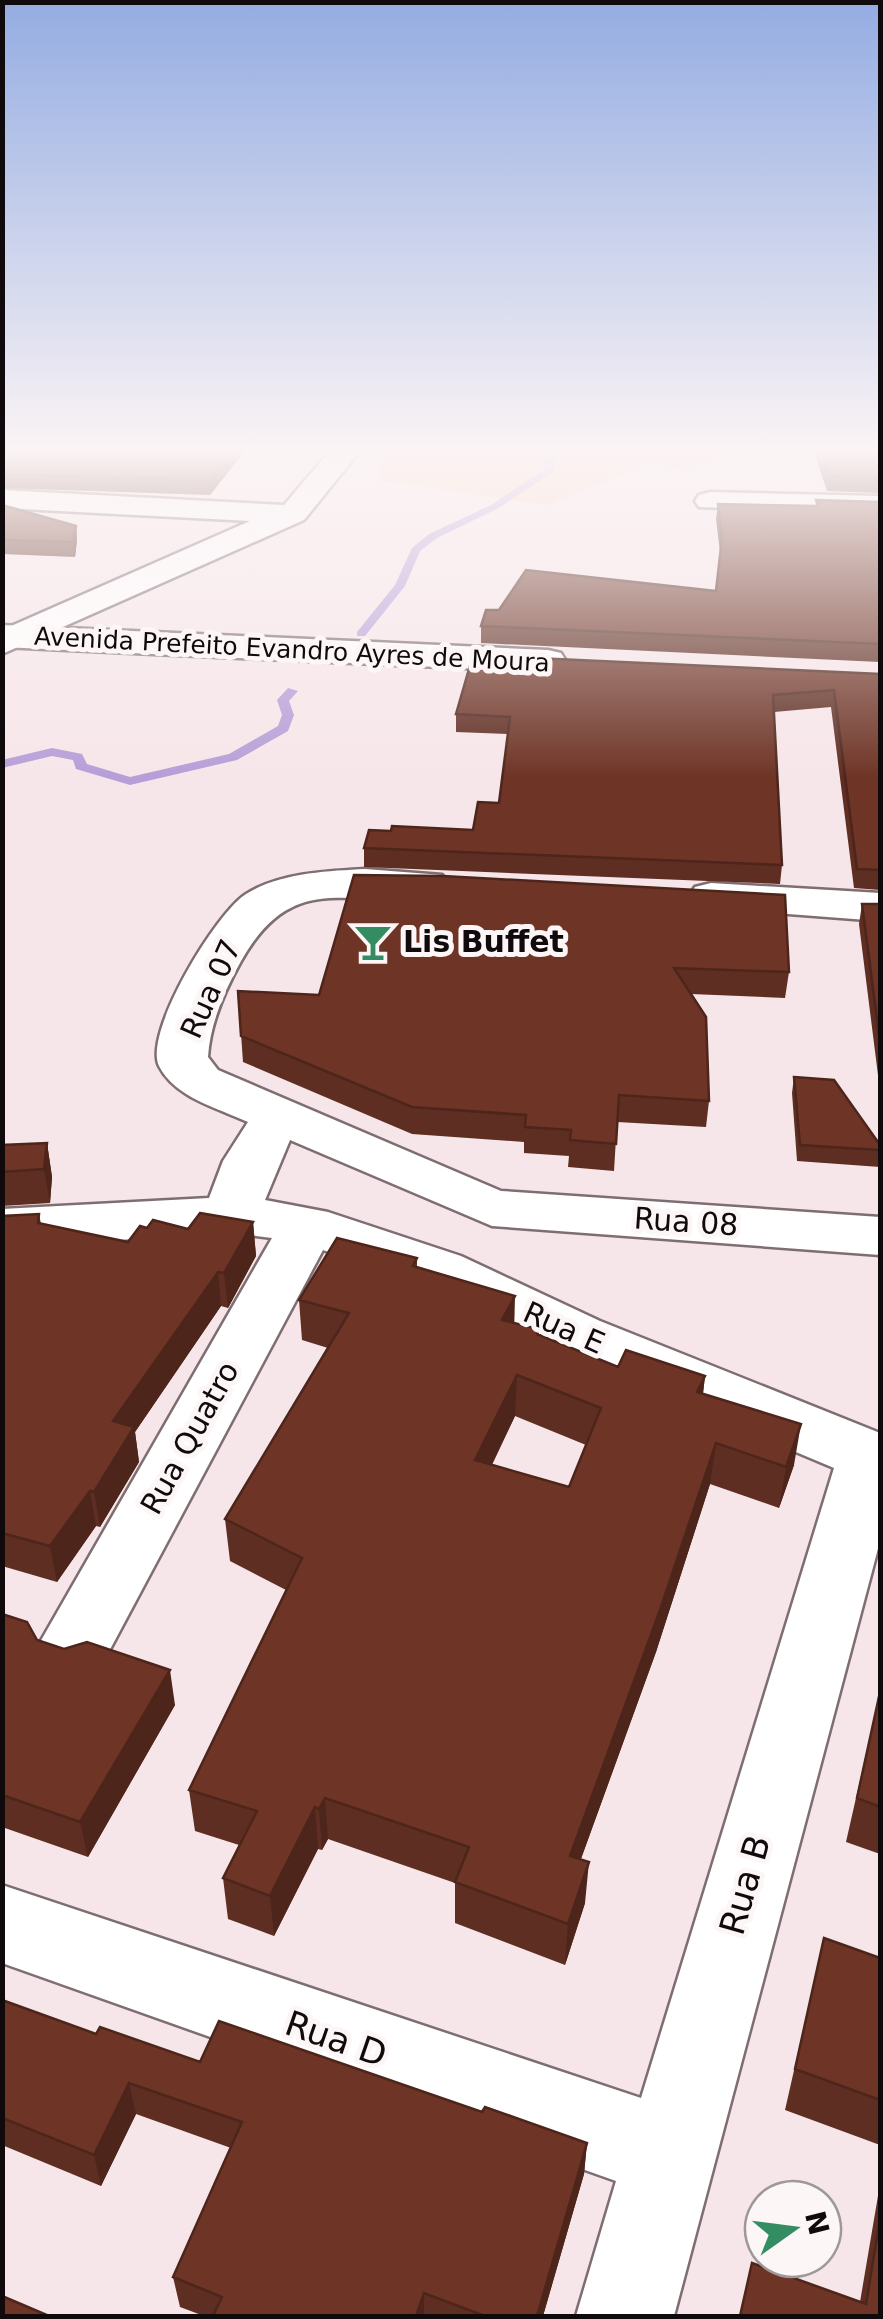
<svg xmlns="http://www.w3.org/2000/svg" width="883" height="2319" viewBox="0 0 883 2319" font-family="'DejaVu Sans',sans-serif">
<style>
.green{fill:#f9d6b5}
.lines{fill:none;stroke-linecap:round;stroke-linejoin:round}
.stream{fill:#b69fd8;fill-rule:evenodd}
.minor-casing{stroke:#7e6e71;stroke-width:5}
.tertiary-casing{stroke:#7e6e71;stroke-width:5}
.minor{fill:#fff;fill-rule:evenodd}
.tertiary{fill:#fff;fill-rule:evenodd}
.wall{fill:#5f2e22;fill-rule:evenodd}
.shaded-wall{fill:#4d251b}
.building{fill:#6e3527;stroke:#4d251b;stroke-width:2.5;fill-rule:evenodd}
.labels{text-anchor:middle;stroke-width:10;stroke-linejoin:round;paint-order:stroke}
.far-street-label{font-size:25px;fill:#100a0c;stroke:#fdf6f7}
.poi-label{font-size:30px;font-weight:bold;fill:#100a0c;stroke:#fdf6f7;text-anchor:start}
.street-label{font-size:30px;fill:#100a0c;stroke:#fdf6f7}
.near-street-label{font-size:35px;fill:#100a0c;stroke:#fdf6f7}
</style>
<rect width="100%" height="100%" fill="#f7e6e9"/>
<path class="green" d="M385 452H729L689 471 649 463 547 505 377 480Z"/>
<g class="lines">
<path class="stream" d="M545 452H555L553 472 497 509 437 538 420 551 405 586 365 636H357V632L395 585 412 548 429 534 491 505 545 469Z
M288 688 298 691 289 701 294 715 288 731 237 760 130 785 76 769 73 760 52 756 2 768V760L52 748 82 754 87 764 130 777 229 754 278 726 282 715 277 700Z"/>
<g class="minor-casing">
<path id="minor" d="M329 452H359L304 520 2 654V630L250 521 2 508V490L284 505Z
M710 492 880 496V514L699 507 695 501 699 495Z
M365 869 442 875 448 884 442 893C356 915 296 861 240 963 224 992 210 1024 208 1057L218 1070 501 1191 880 1217V1255L492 1226 290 1140 265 1200 328 1212 461 1256 600 1321 880 1433V1541L674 2316H576L616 2181 2 1963V1885L641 2098 834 1468 556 1351 419 1284 323 1250 98 1672 72 1681 46 1672 35 1651 272 1238 234 1233 2 1247V1209L209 1198 223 1161 248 1122C218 1108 175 1098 159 1066 143 1033 216 913 246 894 279 873 327 871 365 869Z
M711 883 880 893V921L695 907 688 897 695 887Z"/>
</g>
<g class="tertiary-casing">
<path id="tertiary" d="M2 625 548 650 561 653 566 661 561 669 548 672 2 647Z"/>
</g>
<use href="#minor" class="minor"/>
<use href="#tertiary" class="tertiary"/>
</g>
<path class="wall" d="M2 452H244L210 495 2 488Z
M814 452H880V493L827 491Z
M816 500 880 502V662L481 643V626L499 610 716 591 720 552 716 519 718 504 816 506Z
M2 505 76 526 77 540 75 557 2 554Z
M880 674V890L854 888 831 707 774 712 782 865 780 884 364 867V848L391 831 473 830 499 803 508 734 456 732V714Z
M354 875 789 972 785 998 691 994 709 1101 706 1127 617 1122 614 1171 568 1167 569 1156 524 1153V1142L412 1134 243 1062 238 991 319 995Z
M862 904H880V1091L859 924Z
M794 1077 880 1145V1167L797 1161 792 1093Z
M47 1143 52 1177 50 1203 2 1206V1145Z
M39 1214 41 1224 128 1242 147 1228 188 1229 253 1222 256 1256 228 1308 221 1306 135 1432 139 1462 100 1527 96 1526 57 1582 2 1566V1216Z
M417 1258V1267L514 1323 539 1329V1335L618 1367 705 1376 703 1394 794 1465 779 1508 710 1484 656 1652 581 1859 585 1903 565 1965 455 1923V1883L328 1839 322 1850 318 1849 274 1936 228 1919 223 1878 239 1845 195 1831 189 1790 286 1590 230 1561 225 1519 328 1348 302 1340 299 1300ZM515 1416 586 1445 569 1487 492 1465Z
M2 1614 37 1640 175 1705 88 1857 2 1827Z
M880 1692V1854L846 1842Z
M824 1938 880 1958V2145L785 2110Z
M2 2000 96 2034 200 2062 482 2112 587 2143 584 2174 543 2316H204L180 2307 173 2277 231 2148 136 2114 101 2186 2 2145Z
M880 2184V2316L860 2302Z"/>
<path class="shaded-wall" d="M232 452H244L210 495 209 480Z
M76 526 77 540 75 557 73 542Z
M47 1143 52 1177 50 1203 44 1169Z
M253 1222 256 1256 228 1308 224 1273Z
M218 1272 221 1306 135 1432 139 1462 100 1527 94 1492 113 1421Z
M515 1296 514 1336 502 1320Z
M517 1375 515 1416 474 1501 475 1460Z
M705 1376 700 1418 697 1392Z
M801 1424 794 1465 779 1508 786 1467Z
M716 1443 710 1484 656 1652 567 1897 570 1856Z
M90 1491 96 1526 57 1582 50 1546Z
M170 1670 175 1705 88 1857 80 1822Z
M325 1798 328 1839 322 1850 319 1809Z
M315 1807 318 1849 274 1936 270 1896Z
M589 1862 585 1903 565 1965 568 1924Z
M129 2083 136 2114 101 2186 94 2155Z
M587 2143 584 2174 543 2316H537Z
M424 2293V2316H416Z"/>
<path class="building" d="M2 452H232L209 480 2 474Z
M821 452H880V478L829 476Z
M816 500 880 502V644L481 626 486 610H499L526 570 716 591 722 538 718 504 818 506Z
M2 505 76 526 73 542 2 540Z
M473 655 880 674V870L857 869 834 690 773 695 782 865 364 848 369 830 391 831 392 826 473 830 478 802 499 803 510 717 456 714Z
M354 875 443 876 785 895 789 972 674 968 706 1017 709 1101 619 1095 616 1144 570 1140 571 1130 525 1127 526 1115 412 1107 241 1036 238 991 319 995Z
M862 904H880V1042Z
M794 1077 834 1080 880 1145V1150L800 1145Z
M47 1143 44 1169 2 1172V1145Z
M200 1213 253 1222 224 1273 218 1272 113 1421 134 1427 94 1492 90 1491 50 1546 2 1533V1216L39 1214 38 1223 128 1242 140 1226 147 1228 153 1220 188 1229Z
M337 1238 417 1258 413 1266 515 1296 502 1320 539 1329 537 1334 618 1367 626 1350 705 1376 697 1392 801 1424 786 1467 716 1443 660 1610 570 1856 589 1862 568 1924 455 1882 469 1847 325 1798 319 1809 315 1807 270 1896 223 1878 257 1811 189 1790 302 1558 225 1519 349 1313 299 1300ZM517 1375 601 1408 569 1487 475 1460Z
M2 1614 27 1622 37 1640 64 1649 87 1642 170 1670 80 1822 2 1795Z
M880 1692V1807L857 1798Z
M824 1938 880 1958V2100L795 2069Z
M2 2000 96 2034 100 2027 200 2062 219 2021 482 2112 485 2107 587 2143 537 2316H485L424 2293 416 2316H213L222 2297 173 2277 242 2122 129 2083 94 2155 2 2118Z
M880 2219V2316H740L752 2263 866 2304Z
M2 2296 49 2316H2Z"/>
<linearGradient id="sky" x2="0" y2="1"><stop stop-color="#94ace2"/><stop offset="0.58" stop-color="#fbf4f5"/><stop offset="1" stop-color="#fbf4f5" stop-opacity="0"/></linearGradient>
<rect width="883" height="777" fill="url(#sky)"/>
<defs>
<g id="bar-bare" transform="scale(3)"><path d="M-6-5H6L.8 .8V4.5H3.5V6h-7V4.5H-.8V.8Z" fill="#348d62" stroke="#fdf6f7" stroke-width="2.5" paint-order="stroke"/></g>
</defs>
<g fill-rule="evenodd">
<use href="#bar-bare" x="373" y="942"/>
</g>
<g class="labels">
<g class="far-street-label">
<text transform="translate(292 649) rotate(3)" y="9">Avenida Prefeito Evandro Ayres de Moura</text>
</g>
<g class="poi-label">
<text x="403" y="952">Lis Buffet</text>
</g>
<g class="street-label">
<text transform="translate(211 989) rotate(-66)" y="10">Rua 07</text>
<text transform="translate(686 1222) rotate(4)" y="10">Rua 08</text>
<text transform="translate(564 1328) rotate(24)" y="10">Rua E</text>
<text transform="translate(190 1438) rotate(-61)" y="10">Rua Quatro</text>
</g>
<g class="near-street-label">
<text transform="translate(745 1885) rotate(-74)" y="12">Rua B</text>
<text transform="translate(336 2039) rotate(19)" y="12">Rua D</text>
</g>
</g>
<rect width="883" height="2319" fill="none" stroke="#100a0c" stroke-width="10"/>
<g transform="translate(793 2229) rotate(76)"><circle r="48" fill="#fdf6f7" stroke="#9e9899" stroke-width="2.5"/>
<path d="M0-8L18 38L0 25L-18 38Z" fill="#348d62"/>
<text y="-15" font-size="28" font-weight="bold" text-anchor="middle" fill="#100a0c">N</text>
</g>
</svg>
